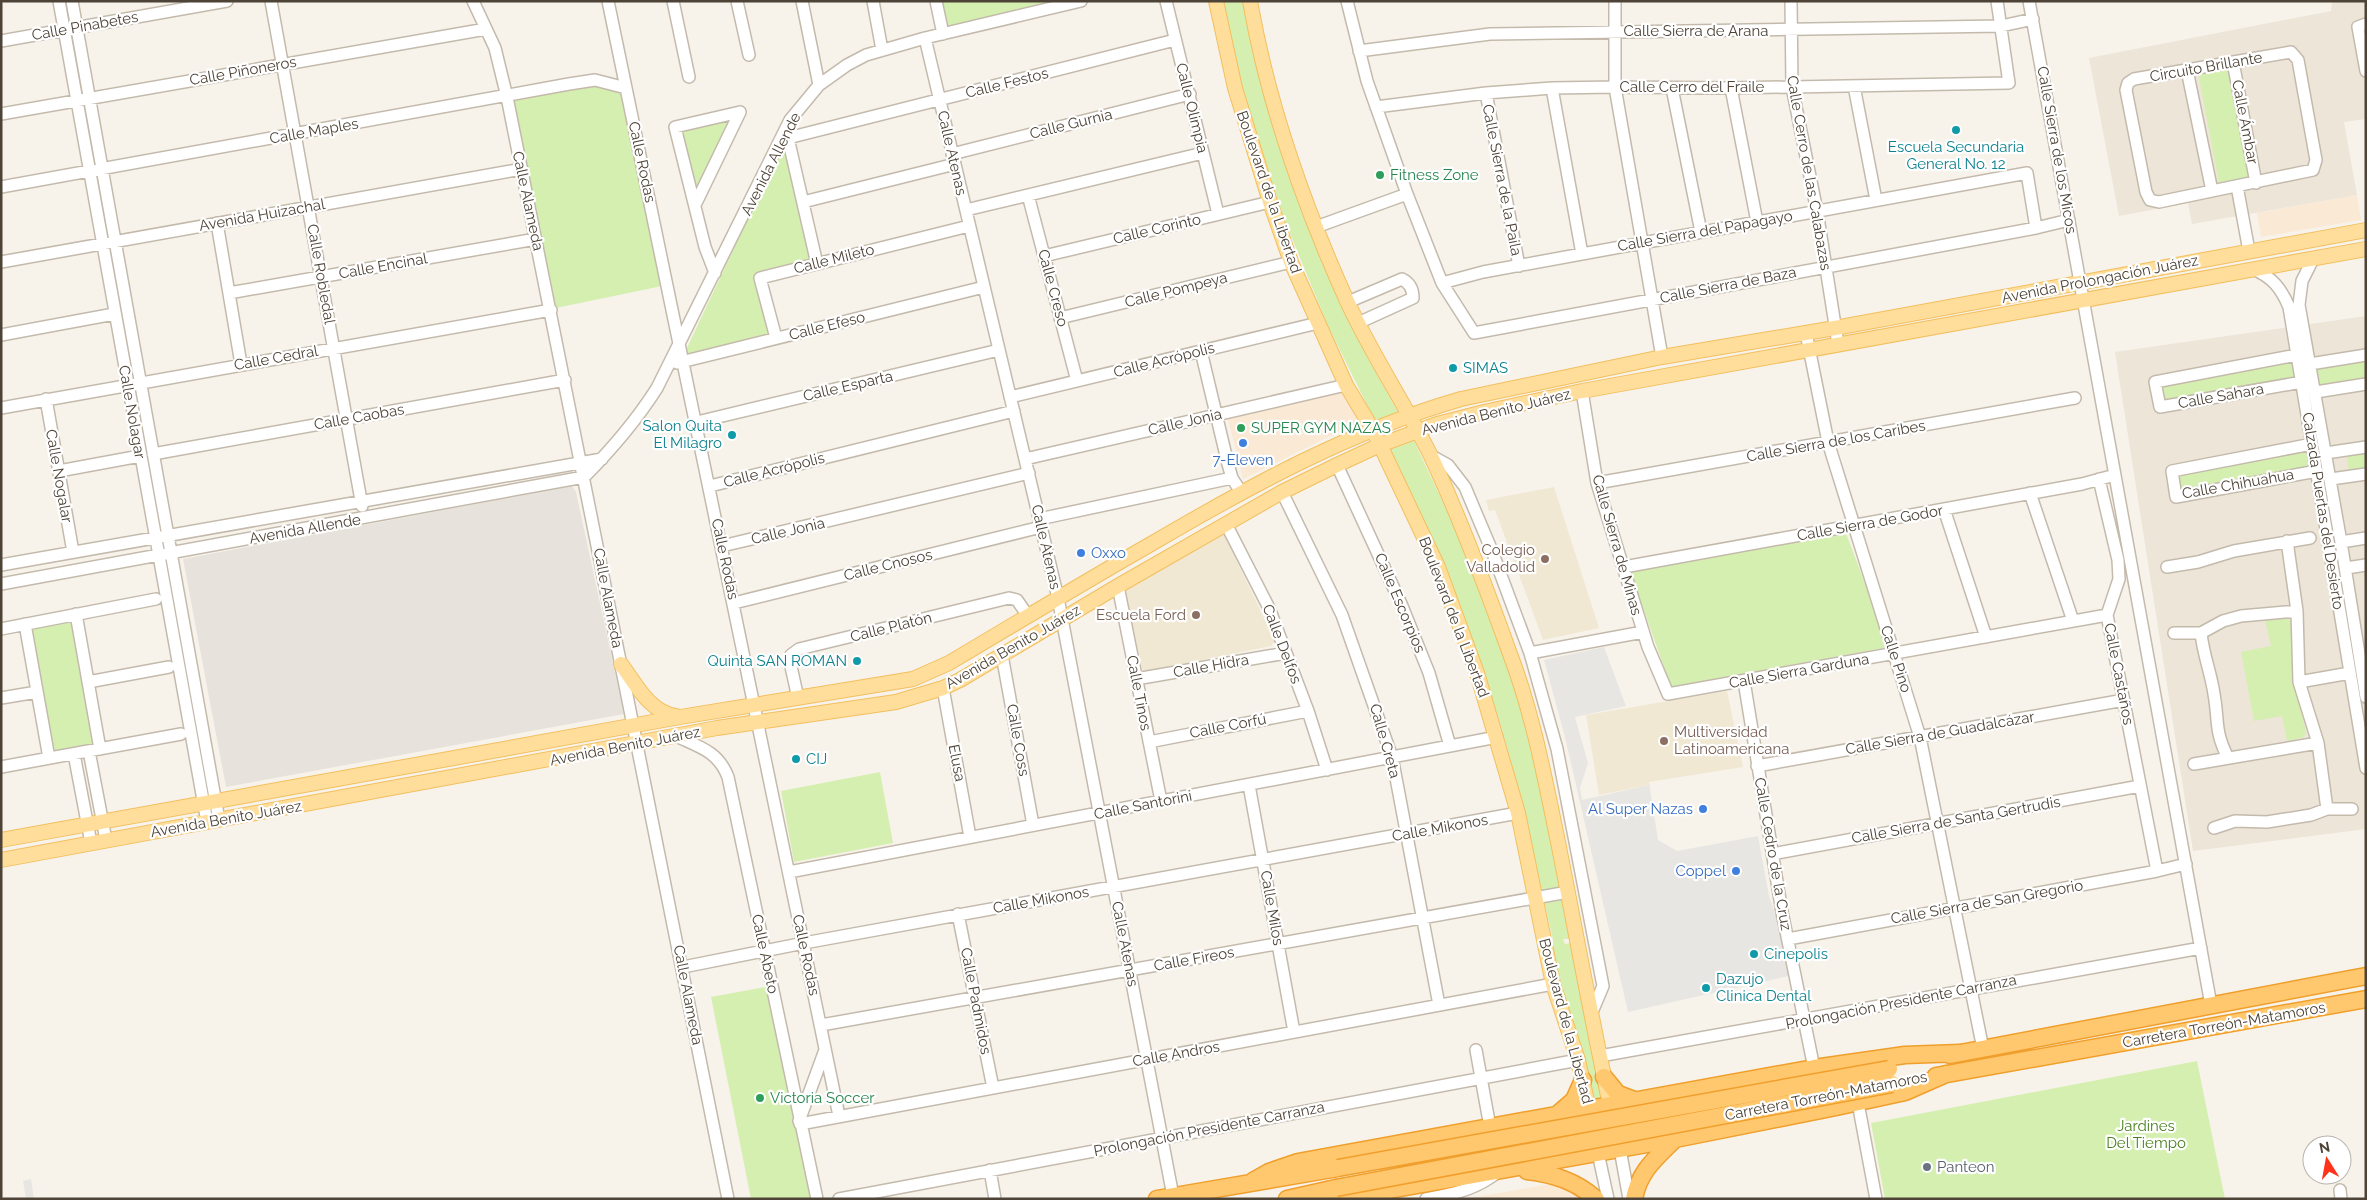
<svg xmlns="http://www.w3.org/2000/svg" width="2367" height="1200" viewBox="0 0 2367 1200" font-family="Raleway,sans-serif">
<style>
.residential{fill:#ece5d8}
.commercial{fill:#fae9d5}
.industrial{fill:#e7e2dc}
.education{fill:#f1e8d4}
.green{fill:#d5efb0}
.parking{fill:#e8e6e2}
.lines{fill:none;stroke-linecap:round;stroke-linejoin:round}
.minor-casing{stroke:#c4baac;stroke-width:14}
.major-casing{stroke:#f2bf5e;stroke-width:16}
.highway-casing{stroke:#f09f2c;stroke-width:19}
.minor{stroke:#fff;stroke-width:11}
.major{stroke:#ffde9c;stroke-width:14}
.highway{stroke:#ffc86e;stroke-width:16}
.highway-bridge-casing{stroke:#f09f2c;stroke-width:19;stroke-linecap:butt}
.highway-bridge{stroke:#ffc86e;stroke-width:16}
.culture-dot{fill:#0f9aa8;stroke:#fff;stroke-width:2}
.leisure-dot{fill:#2e9e5b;stroke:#fff;stroke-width:2}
.shop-dot{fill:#3f7fe0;stroke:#fff;stroke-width:2}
.education-dot{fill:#8d6e63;stroke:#fff;stroke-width:2}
.worship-dot{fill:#6b7280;stroke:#fff;stroke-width:2}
.labels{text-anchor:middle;stroke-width:4.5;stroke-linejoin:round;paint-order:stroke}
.street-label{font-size:15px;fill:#4d4337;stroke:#fff}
.culture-label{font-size:15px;fill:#0d838f;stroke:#fff;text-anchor:start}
.leisure-label{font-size:15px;fill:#27864d;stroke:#fff;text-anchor:start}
.shop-label{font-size:15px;fill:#366cbe;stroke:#fff;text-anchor:end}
.education-label{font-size:15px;fill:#785e54;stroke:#fff;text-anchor:end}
.park-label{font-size:15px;fill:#4a8121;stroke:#fff}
.worship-label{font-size:15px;fill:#5b616d;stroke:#fff;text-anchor:start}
</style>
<rect width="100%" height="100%" fill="#f7f3eb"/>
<path class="residential" d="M2332 1H2366V119L2344 122 2357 195 2192 224 2188 203 2119 216 2089 58 2331 11Z
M2366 316V829L2193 851 2115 352Z"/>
<path class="commercial" d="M2357 195 2361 220 2261 237 2257 213Z
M1340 390 1359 422 1243 479 1227 415Z
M1545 1185 1568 1187 1584 1199H1465Z"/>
<path class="industrial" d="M572 486 576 492 624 714 226 787 183 559Z"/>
<path class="education" d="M1554 487 1599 628 1543 640 1495 510 1489 511 1486 500Z
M1223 532 1275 641 1271 646 1143 672 1124 589Z
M1727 691 1743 767 1649 782V785L1599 795 1586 715Z"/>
<path class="green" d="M939 1H1058L946 30Z
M1221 1H1244L1334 288 1369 360 1398 412 1375 421 1328 326 1284 219 1230 51Z
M2230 65 2251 176 2219 183 2198 72Z
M594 82 625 88 667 285 551 309 508 98Z
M738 114 696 201 677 128Z
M783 144 819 265 758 282 771 338 686 358V350Z
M2366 356V381L2317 390 2313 365Z
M2295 358 2298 381 2161 405 2157 383Z
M1414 441C1444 505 1476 569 1499 636 1533 734 1551 837 1571 939H1563L1565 944 1576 942 1605 1102 1593 1106 1553 959V940C1534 859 1518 776 1492 698 1464 612 1428 531 1389 450Z
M2305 448 2310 468 2178 495 2174 472Z
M2366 453V469L2349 472 2347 456Z
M1846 533 1889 647 1671 687 1630 571Z
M2287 617 2293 626 2292 661 2296 691 2306 732 2304 737 2287 741 2282 716 2254 721 2241 652 2271 646 2265 620Z
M72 622 95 745 53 753 30 630Z
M880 772 893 843 794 862 781 791Z
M766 987 811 1199H751L711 997Z
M2197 1061 2225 1199H1885L1871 1123Z"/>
<path class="parking" d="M1604 647 1626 706 1575 717 1588 763 1580 788 1582 800 1649 785V782L1658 840 1677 851 1758 836 1769 896 1779 925 1789 976 1628 1012 1565 737 1544 660Z
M31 1179 34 1199H26L23 1181Z"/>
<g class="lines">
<g class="minor-casing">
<path id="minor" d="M59 1 207 822
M72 1 219 820
M271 1 362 506
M473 1 495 48 507 97 728 1199
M608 1 839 1116
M673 1 689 77
M737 1 749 55
M802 1 819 85
M873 1 882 50
M936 1 943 34
M1166 1 1218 214
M1347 1 1367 81 1407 194 1442 283 1474 333 2036 228 2069 220
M1615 1V87L1662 357
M1791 1 1792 87 1817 211 1838 344
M2029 1 2211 1005
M2366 24 2358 27 2366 71
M925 38 1058 598 1173 1196
M1 41 227 1
M1359 51 1490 34 2001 26 2033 19
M2291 52 2298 60 2316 160 2313 170 2159 202 2150 200 2146 192 2126 90 2128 83 2134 79Z
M2233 62 2256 183
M2187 70 2212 191
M1854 86 1876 200
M1552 88 1582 254
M1672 88 1701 232
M1731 88 1757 222
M1486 93 1519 266
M1376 107 1486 93 1552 88 1615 87 1731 88 2009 83 1997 1
M1 114 486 29
M788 138 817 264
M780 140 1175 40
M952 154 1190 94
M2237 186 2249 251
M1 187 569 84 595 80 626 88
M1028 195 1077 381
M803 202 955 164
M696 203 740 112
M966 210 1203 153
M217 223 241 364
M1316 227 1407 194
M1044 256 1270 202
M2313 259 2302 281 2299 305 2341 542 2366 697
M1 262 522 169
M2253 269C2272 277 2281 288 2289 307L2366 768
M715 273 705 247 675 127 740 112
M1442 283 1483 272 2027 173 2036 228
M229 293 536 239
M1348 302 1402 279C1410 283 1413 289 1413 298L1358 323
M1060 318 1291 262
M1806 333 1828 442 1920 737 1983 1049
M1 335 114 314
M776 338 760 278 969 226
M1201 351 1228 464 1232 478 1241 492
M2297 355 2155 382 2160 407 2302 382
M677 363 984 287
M2310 364 2366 355
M1582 391 1597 483 1648 647 1668 694 2107 615
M2316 392 2366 384
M1010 397 1318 323
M46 399 73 552
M1 408 551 310
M697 422 999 350
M2312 444 2172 471 2176 497 2317 471
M2326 453 2366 447
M153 454 565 380
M1430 455 1448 465 1465 487 1492 551 1530 653 1557 749 1603 986 1592 1012
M1025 459 1346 385
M1337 465 1402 606 1429 673 1450 746
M59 471 140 456
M2099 479 2118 560 2119 579 2107 615 2157 871
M2331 479 2366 474
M1597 483 2075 398
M710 486 1014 411
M1282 492 1342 615 1392 757 1439 1005
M2030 493 2073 621
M1944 509 1986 637
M1039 519 1232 478
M1226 524 1269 608 1308 711 1327 770
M2287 541 2297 611 2299 682 2318 743 2327 809
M2341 542 2366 538
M722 546 1029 473
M1 565 602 459
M1624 567 2082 484 2115 475
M2167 567 2198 562 2234 551 2310 538
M2346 568 2366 565
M1 584 584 477C612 449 636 421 657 388L790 120 819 85 847 65 866 55 925 38 1081 1
M1118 586 1161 801
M734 603 1041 527
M76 614 100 749
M25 624 49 758
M1 629 156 599
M2174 633H2201L2223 621 2241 616 2297 611
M2201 633C2203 654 2211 673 2214 694 2219 722 2214 730 2228 758
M1530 653 1643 632
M1002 655 1033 825
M1136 679 1286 653
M1744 681 1782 912 1814 1068
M88 682 169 667
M2299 682 2350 673
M943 688 970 837
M1 698 37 692
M798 698 790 662 791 655 799 649 1009 598 1017 600 1028 616
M676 736C699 747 718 751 728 777L817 1199
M1149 742 1308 711
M89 751 106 840
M74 754 91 843
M2194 764 2318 743
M1757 766 2124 700
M1 767 181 734
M1249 785 1294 1032
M2214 828 2235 821 2267 822 2311 815 2327 809H2352
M1772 854 2140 786
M789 872 1497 737
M958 914 993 1088
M1788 939 2157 871 2186 864
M683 967 804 943 1518 813
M821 1025 1568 892
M1476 1050 1490 1127
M1600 1056 2201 948
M1858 1103 1876 1199
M799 1121 825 1050
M800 1124 1553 984
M1620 1149 1629 1199
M1598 1153 1608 1199
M990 1170 995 1199
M2340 1190 2341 1199
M839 1199 1578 1060
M1426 1199C1455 1193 1473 1191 1498 1172"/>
</g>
<g class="major-casing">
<path id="major" d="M1216 1 1235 88 1270 202 1291 262 1346 385 1373 430 1438 567 1477 673 1518 813 1553 984 1578 1060 1591 1119
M1250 1C1268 104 1304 206 1347 301 1372 355 1405 404 1431 456 1461 520 1486 587 1510 654 1533 714 1545 779 1558 842 1578 943 1596 1045 1619 1146
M621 664C636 684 649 712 676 716
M1 840 680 717 913 679 949 663C1016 623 1083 583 1151 544 1250 486 1350 431 1461 399L1662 357 1835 328 2366 230
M1 860 717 728 896 702 943 688 960 680 1118 586 1282 492 1337 465 1380 445 1437 424 1484 412 1582 391 2366 249"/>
</g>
<g class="highway-casing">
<path id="highway" d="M1950 1055 2366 976
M1936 1076 2366 999
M1604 1077 1618 1094 1634 1100
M1559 1113 1574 1100 1583 1080
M1527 1171C1553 1174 1576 1181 1596 1199
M1253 1181 1269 1172 1298 1162 1814 1068 1905 1055 1960 1053
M1157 1199 1338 1168
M1287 1199 1336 1188
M1338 1199 1675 1139 1836 1107 1905 1092 1946 1074
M1634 1199C1639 1171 1656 1158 1675 1139"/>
</g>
<use href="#minor" class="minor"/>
<use href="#major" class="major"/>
<use href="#highway" class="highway"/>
<g class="highway-bridge-casing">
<path id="highway-bridge" d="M1338 1168 1889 1069
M1336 1188 1892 1084"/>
</g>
<use href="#highway-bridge" class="highway-bridge"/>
</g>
<g class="culture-dot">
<circle cx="1956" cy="130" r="5"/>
<circle cx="1453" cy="368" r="5"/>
<circle cx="732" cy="435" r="5"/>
<circle cx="857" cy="661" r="5"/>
<circle cx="796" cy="759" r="5"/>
<circle cx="1754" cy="954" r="5"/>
<circle cx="1706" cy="988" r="5"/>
</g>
<g class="leisure-dot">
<circle cx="1380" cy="175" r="5"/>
<circle cx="1241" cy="428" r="5"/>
<circle cx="760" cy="1098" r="5"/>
</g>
<g class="shop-dot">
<circle cx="1243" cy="443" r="5"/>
<circle cx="1081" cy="553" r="5"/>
<circle cx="1703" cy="809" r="5"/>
<circle cx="1736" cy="871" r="5"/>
</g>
<g class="education-dot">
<circle cx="1545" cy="559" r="5"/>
<circle cx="1196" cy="615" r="5"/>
<circle cx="1664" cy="741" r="5"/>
</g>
<circle class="worship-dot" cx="1927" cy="1167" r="5"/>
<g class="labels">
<g class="street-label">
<text transform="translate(85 26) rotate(-10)" y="5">Calle Pinabetes</text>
<text x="1696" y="36">Calle Sierra de Arana</text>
<text transform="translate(2206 67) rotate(-10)" y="5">Circuito Brillante</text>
<text transform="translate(243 71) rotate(-10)" y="5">Calle Piñoneros</text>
<text transform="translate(1007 83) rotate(-14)" y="5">Calle Festos</text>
<text x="1692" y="92">Calle Cerro del Fraile</text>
<text transform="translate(1192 108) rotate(76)" y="5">Calle Olimpia</text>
<text transform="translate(2245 122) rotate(79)" y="5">Calle Ámbar</text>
<text transform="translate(1071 124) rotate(-14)" y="5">Calle Gurnia</text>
<text transform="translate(314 131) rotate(-10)" y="5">Calle Maples</text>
<text transform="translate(2057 150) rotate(80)" y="5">Calle Sierra de los Micos</text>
<text transform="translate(952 153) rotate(77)" y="5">Calle Atenas</text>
<text transform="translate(642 162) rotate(78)" y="5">Calle Rodas</text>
<text transform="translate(771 164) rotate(-63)" y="5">Avenida Allende</text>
<text transform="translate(1809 173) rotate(80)" y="5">Calle Cerro de las Calabazas</text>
<text transform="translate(1502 180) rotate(79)" y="5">Calle Sierra de la Paila</text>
<text transform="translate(1269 192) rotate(71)" y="5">Boulevard de la Libertad</text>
<text transform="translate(528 201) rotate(78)" y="5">Calle Alameda</text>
<text transform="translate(262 215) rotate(-10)" y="5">Avenida Huizachal</text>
<text transform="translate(1157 229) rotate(-13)" y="5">Calle Corinto</text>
<text transform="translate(1705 231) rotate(-10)" y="5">Calle Sierra del Papagayo</text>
<text transform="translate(834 259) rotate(-14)" y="5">Calle Mileto</text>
<text transform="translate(383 266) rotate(-10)" y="5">Calle Encinal</text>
<text transform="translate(321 274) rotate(80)" y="5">Calle Robledal</text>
<text transform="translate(2100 279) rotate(-11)" y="5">Avenida Prolongación Juárez</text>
<text transform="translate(1728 285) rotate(-11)" y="5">Calle Sierra de Baza</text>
<text transform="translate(1053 288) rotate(75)" y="5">Calle Creso</text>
<text transform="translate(1176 290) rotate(-14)" y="5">Calle Pompeya</text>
<text transform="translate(827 326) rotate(-14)" y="5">Calle Efeso</text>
<text transform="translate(276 358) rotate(-10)" y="5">Calle Cedral</text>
<text transform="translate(1164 360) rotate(-14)" y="5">Calle Acrópolis</text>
<text transform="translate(848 386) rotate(-13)" y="5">Calle Esparta</text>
<text transform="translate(2221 396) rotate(-10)" y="5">Calle Sahara</text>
<text transform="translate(132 412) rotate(80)" y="5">Calle Nolagar</text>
<text transform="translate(1496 412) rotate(-14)" y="5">Avenida Benito Juárez</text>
<text transform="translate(359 417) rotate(-10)" y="5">Calle Caobas</text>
<text transform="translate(1185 422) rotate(-13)" y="5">Calle Jonia</text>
<text transform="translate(1836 441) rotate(-10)" y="5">Calle Sierra de los Caribes</text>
<text transform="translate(774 470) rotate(-14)" y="5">Calle Acrópolis</text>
<text transform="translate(59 476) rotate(80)" y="5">Calle Nogalar</text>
<text transform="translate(2238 484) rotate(-10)" y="5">Calle Chihuahua</text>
<text transform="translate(2323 511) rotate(81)" y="5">Calzada Puertas del Desierto</text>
<text transform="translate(1870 523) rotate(-10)" y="5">Calle Sierra de Godor</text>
<text transform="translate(305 529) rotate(-10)" y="5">Avenida Allende</text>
<text transform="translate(788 531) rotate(-13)" y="5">Calle Jonia</text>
<text transform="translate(1617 545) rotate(74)" y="5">Calle Sierra de Minas</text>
<text transform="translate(1046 547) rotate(77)" y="5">Calle Atenas</text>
<text transform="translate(725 559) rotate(78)" y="5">Calle Rodas</text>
<text transform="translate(888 565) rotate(-14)" y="5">Calle Cnosos</text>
<text transform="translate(608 598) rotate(79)" y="5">Calle Alameda</text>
<text transform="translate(1400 603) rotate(67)" y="5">Calle Escorpios</text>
<text transform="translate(1454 617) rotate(69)" y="5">Boulevard de la Libertad</text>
<text transform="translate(891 627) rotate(-14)" y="5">Calle Platón</text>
<text transform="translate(1282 644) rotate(69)" y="5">Calle Delfos</text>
<text transform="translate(1013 647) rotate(-30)" y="5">Avenida Benito Juárez</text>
<text transform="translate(1896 659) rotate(72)" y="5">Calle Pino</text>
<text transform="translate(1211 666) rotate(-10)" y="5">Calle Hidra</text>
<text transform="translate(1799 671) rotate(-10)" y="5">Calle Sierra Garduna</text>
<text transform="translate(2119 674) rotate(79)" y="5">Calle Castaños</text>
<text transform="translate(1139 693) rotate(79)" y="5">Calle Tinos</text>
<text transform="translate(1228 726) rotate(-11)" y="5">Calle Corfú</text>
<text transform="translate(1940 733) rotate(-10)" y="5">Calle Sierra de Guadalcázar</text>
<text transform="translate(1018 740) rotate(80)" y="5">Calle Coss</text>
<text transform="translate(1385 741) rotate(74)" y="5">Calle Creta</text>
<text transform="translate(625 746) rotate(-11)" y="5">Avenida Benito Juárez</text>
<text transform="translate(957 763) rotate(79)" y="5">Elusa</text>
<text transform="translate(1143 805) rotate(-11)" y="5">Calle Santorini</text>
<text transform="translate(226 819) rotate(-10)" y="5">Avenida Benito Juárez</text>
<text transform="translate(1956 820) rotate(-10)" y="5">Calle Sierra de Santa Gertrudis</text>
<text transform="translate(1440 828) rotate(-10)" y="5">Calle Mikonos</text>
<text transform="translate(1773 854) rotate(80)" y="5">Calle Cedro de la Cruz</text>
<text transform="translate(1041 900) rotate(-10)" y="5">Calle Mikonos</text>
<text transform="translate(1987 902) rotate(-10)" y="5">Calle Sierra de San Gregorio</text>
<text transform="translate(1272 908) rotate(80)" y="5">Calle Milos</text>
<text transform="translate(1125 944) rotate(79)" y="5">Calle Atenas</text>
<text transform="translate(765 954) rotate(78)" y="5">Calle Abeto</text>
<text transform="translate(806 955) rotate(78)" y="5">Calle Rodas</text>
<text transform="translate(1194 959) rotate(-10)" y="5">Calle Fireos</text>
<text transform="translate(688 995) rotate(79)" y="5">Calle Alameda</text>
<text transform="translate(976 1001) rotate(79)" y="5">Calle Padmidos</text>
<text transform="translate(1901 1002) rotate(-11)" y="5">Prolongación Presidente Carranza</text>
<text transform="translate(1566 1021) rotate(75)" y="5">Boulevard de la Libertad</text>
<text transform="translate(2224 1025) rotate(-10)" y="5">Carretera Torreón-Matamoros</text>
<text transform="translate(1176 1054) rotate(-10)" y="5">Calle Andros</text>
<text transform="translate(1826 1096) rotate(-11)" y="5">Carretera Torreón-Matamoros</text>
<text transform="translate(1209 1129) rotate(-11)" y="5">Prolongación Presidente Carranza</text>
</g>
<g class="culture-label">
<text x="1956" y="152" text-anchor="middle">Escuela Secundaria<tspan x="1956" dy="17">General No. 12</tspan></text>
<text x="1463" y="373">SIMAS</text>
<text x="722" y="431" text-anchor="end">Salon Quita<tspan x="722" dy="17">El Milagro</tspan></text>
<text x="847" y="666" text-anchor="end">Quinta SAN ROMAN</text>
<text x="806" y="764">CIJ</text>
<text x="1764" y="959">Cinepolis</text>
<text x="1716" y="984">Dazujo<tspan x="1716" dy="17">Clinica Dental</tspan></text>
</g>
<g class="leisure-label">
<text x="1390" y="180">Fitness Zone</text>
<text x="1251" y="433">SUPER GYM NAZAS</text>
<text x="770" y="1103">Victoria Soccer</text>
</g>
<g class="shop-label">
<text x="1243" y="465" text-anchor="middle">7-Eleven</text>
<text x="1091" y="558" text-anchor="start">Oxxo</text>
<text x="1693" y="814">Al Super Nazas</text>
<text x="1726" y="876">Coppel</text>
</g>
<g class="education-label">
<text x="1535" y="555">Colegio<tspan x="1535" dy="17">Valladolid</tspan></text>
<text x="1186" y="620">Escuela Ford</text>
<text x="1674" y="737" text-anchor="start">Multiversidad<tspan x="1674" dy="17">Latinoamericana</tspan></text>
</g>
<g class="park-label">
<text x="2146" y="1131">Jardines<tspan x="2146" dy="17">Del Tiempo</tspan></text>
</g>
<g class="worship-label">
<text x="1937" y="1172">Panteon</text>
</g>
</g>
<rect width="2367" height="1200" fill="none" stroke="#4d4337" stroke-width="5"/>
<g transform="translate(2327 1160) rotate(349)"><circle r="24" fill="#ffffff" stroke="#b8b4af"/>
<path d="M0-4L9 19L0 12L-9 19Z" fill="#ff321a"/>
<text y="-8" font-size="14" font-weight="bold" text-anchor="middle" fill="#4d4337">N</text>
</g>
</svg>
